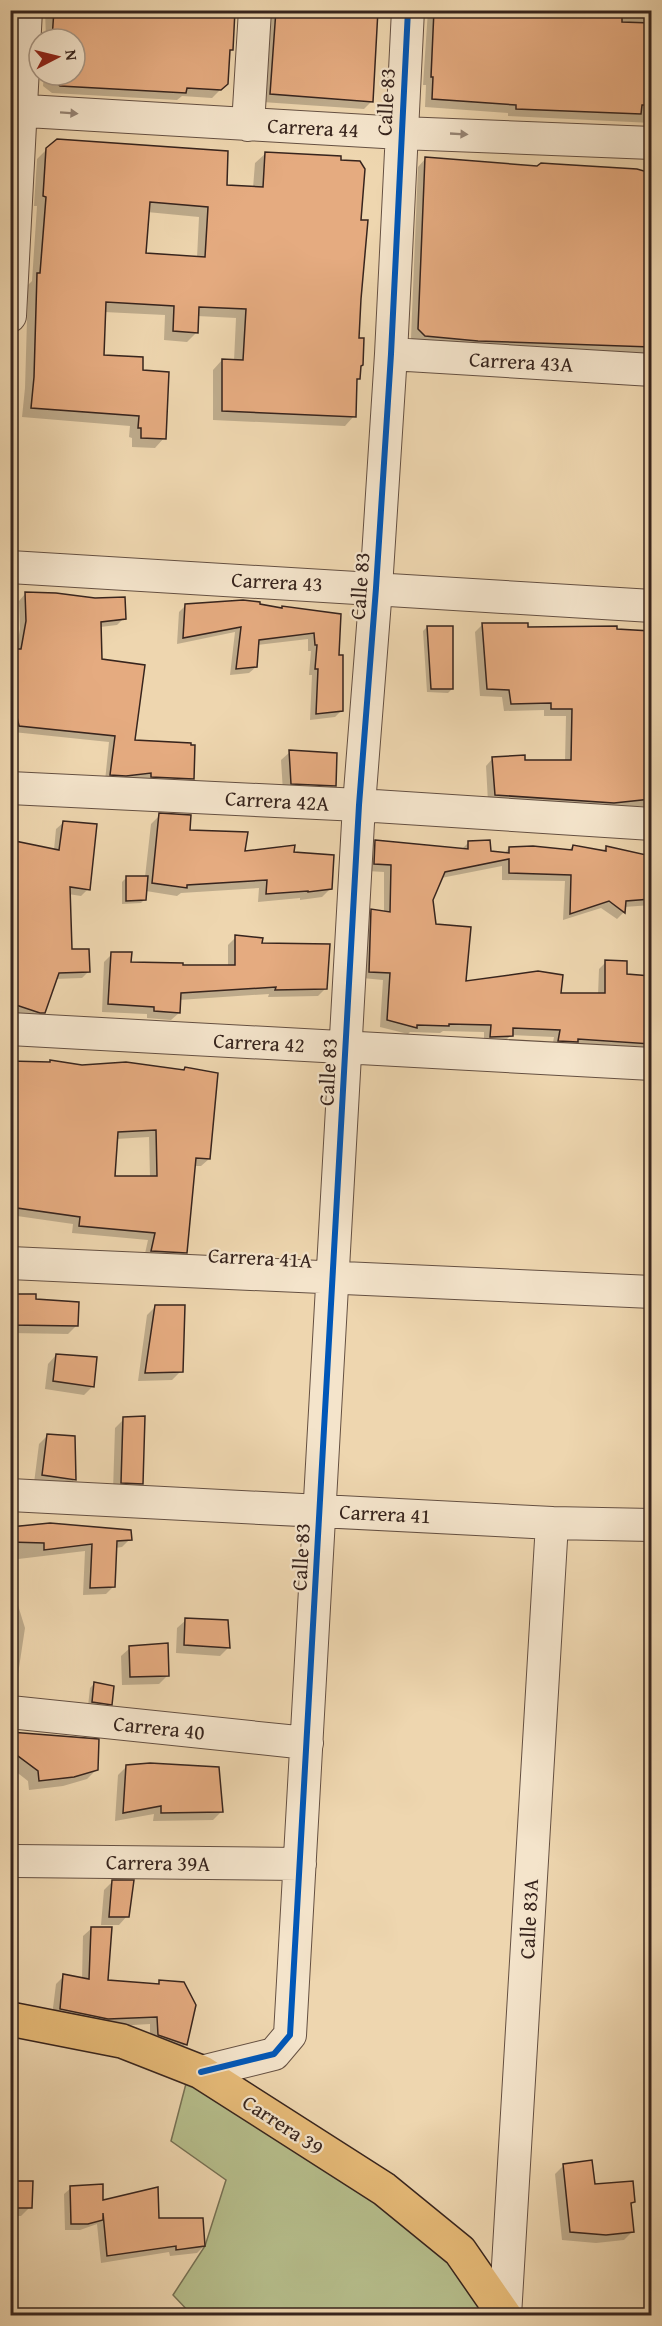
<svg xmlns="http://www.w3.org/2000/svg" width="662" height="2326" viewBox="0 0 662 2326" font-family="'Gentium Book Plus',serif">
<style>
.green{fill:#b6be8c;stroke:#767154;stroke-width:1.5}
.shadow{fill:#0003;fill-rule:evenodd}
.building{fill:#e5ab80;stroke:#37241d;stroke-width:1.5;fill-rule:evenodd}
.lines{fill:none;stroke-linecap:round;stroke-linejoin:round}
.minor-casing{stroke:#655042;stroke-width:34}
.major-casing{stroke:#37241d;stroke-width:36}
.minor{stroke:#f4e4cb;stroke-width:32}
.major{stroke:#e7bb78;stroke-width:33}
.cycleway-casing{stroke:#f4e4cb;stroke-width:10}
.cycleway{stroke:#0057b8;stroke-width:6}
.oneway{fill:#968474}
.labels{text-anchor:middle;stroke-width:4.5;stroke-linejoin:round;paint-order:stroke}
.street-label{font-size:21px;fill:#37241d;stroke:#f4e4cb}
</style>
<rect width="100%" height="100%" fill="#eed6af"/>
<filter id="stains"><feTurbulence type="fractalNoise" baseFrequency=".00333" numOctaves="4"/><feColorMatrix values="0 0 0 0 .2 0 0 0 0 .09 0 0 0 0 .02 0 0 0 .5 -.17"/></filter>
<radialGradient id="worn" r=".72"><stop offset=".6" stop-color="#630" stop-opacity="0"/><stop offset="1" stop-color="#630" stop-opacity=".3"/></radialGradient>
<path class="green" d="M188 2076 325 2165 443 2254 487 2315 270 2316 253 2311 242 2315H192L173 2295 205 2246 226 2180 171 2141Z"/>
<path class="shadow" d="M45 10H233L226 84 212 98 182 96 177 100 52 93 43 86 44 75H75V39H46Z
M268 10H377L372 101 364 109 262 102Z
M428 10H652V123L508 116V113L425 107 426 85H423Z
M47 149 225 187 253 188 255 163 265 154 359 221V378L356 381 354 416 345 426 213 420V370L222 360 234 361 236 318 197 316V332L187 342 164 340 165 315 104 312 102 356 141 371 164 438 155 448 132 447V438L129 437 130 426 22 417 25 388 28 285 32 281 37 206H34L37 159ZM147 212 199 217 197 258 144 255Z
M426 158 538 168 556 165 652 172V355L416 344 411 338 418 167Z
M25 594 124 618 117 625 100 627V661L134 742 193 778 186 785 145 783V778L105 781 109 742 13 732 10 721 11 657 16 652 20 629 19 601Z
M186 605H259L340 615 337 656 342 710 335 717 310 720 312 675H309L311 651H308V639L257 645 256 667 249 673 230 675 235 632 177 644 179 612Z
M483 624 526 629 652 632V805L606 810 488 802 486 766 493 758 523 761H565L566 716H544V710L504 711 502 697 480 696 475 632Z
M427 627 452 689 448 693 427 692 423 631Z
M290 752 334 785 326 794 283 792 281 760Z
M160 815 188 832 243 853 293 854 331 888 322 897 300 900V898L258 902 259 888 181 893 177 896 146 891 145 899 141 903 122 904V882L126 878 145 877 151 824Z
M63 823 88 889 81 896 68 894 70 951 88 972 82 978 55 979 43 1012 37 1019 10 1012V841L54 850 56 829Z
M376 842 461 850 469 842 489 852 504 854 509 848 568 851 573 846 602 852 606 847 652 856V905L624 907V912L617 919 601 908 563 920 565 881 502 880V866L441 878 432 899 434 926 465 983 560 994 598 995 599 969 606 962 625 975 652 978V1048L648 1051 552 1048 554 1037 511 1035 504 1042 484 1044V1032L443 1031 440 1033 410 1032 408 1034 380 1027 383 980 362 978 364 918 372 911 384 913V872L367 871 368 849Z
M236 937 261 944 326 988 318 996 268 997 269 994 179 1000V1013L171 1020 147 1018V1014L102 1012 104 962 112 954 130 963 228 967V945Z
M50 1061 82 1067 183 1071 185 1069 209 1159 201 1166H194L186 1252 178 1260 144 1258 148 1240 72 1233 73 1224 10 1215V1063L48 1064ZM149 1137 150 1177 114 1178 116 1139Z
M10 1296 34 1301 77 1325 68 1334 11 1333 10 1463Z
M156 1306 181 1371 172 1380 138 1381 147 1315Z
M56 1355 93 1386 84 1395 45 1389 48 1364Z
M124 1419 142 1483 133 1492 113 1491 115 1428Z
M47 1436 73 1437 74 1480 66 1488 34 1483 39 1444Z
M10 1524H15V1528L130 1539 122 1547 115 1548 114 1586 106 1594 83 1595 85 1551 10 1560Z
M10 1601 17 1602 25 1628 17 1681 10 1688Z
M186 1620 228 1648 220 1656 176 1653 177 1628Z
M130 1648 168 1675 159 1684 122 1685 121 1656Z
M94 1684 111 1704 107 1708 88 1706 90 1688Z
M10 1734 96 1770 87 1779 63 1786 29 1790 28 1781 10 1767Z
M127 1766 221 1812 213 1820 153 1821 154 1814 115 1821 118 1775Z
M112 1882 127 1916 119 1925H101L104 1890Z
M92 1928 107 1982 157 1985 160 1982 186 2044 178 2052 150 2043V2024L99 2027 52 2016 56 1984 64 1976 82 1979 83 1936Z
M564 2165 593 2185 633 2202 630 2205 632 2232 624 2240 596 2243 562 2240 555 2174Z
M10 2182 30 2207 21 2216H10Z
M71 2188 102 2202 157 2220 204 2246 197 2253 170 2256 169 2252 101 2263 97 2224 80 2230H65L64 2194Z"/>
<path class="building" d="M54 10H235L233 50H230L228 84 221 90 187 88 186 93 60 86 50 78V75H75V39H52Z
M276 10H378L373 102 270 94Z
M434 10H622V22L651 23V105H642L641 114 516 109V105L432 99 433 77H431Z
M57 139 228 151 227 185 263 187 265 152 341 156V160L360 161 365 169 361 220H368L361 299 359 338H364L363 365 361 366 360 379H357L356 417 222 411V359L243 360 246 309 199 307 198 333 173 331 174 306 106 302 104 355 143 357V370L169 372 166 439 141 438V428H138L139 416 31 408 34 377 37 273H40L46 197 43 196 46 148ZM150 202 208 207 205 257 146 253Z
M425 157 537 166 541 163 556 164 637 169 651 173V347L478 341 425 336 418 329Z
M25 592 56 593 95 598 125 597 126 619 101 622 102 659 145 665 135 740 191 743V745H195L194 779 151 777V773L126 776 110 775 115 736 19 726 15 708V693L17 649H21L26 621Z
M243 600 260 602V604L282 608V606L341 614 339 655H343V711L316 714 318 669H315L317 645H315L314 633 259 640 257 667 236 669 241 627 183 638 185 604Z
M482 623H528V627L617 626V629L651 631V799L614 803 495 795 492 757 525 755V760H571L572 709H551V703L511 704 509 690 487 689Z
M427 626H453V689H431Z
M289 750 337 753 336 786 291 784Z
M159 813 191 815 190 830 248 832 245 851 295 845 294 852 334 855 332 889 308 892V891L266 894 267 880 187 885V888L152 883Z
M63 821 97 824 90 890 70 887 72 949H89L90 972 59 973 45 1013H40L10 1003V840L59 850Z
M375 840 468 849V841L490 840 491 851 509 853V847L533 846 572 850 573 845 606 851V846L651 856V899L626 901 625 913 609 901 570 914 571 875 509 873V859L445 872 433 900 436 924 471 927 466 981 538 971 563 975 561 993H605V960L627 961V974L651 976V1044L578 1039V1042L558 1041 560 1030 513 1028V1036L490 1037 491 1025 449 1024V1026L417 1025V1028L387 1020 390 973 369 972 371 909 390 912 391 865 374 864Z
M126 876H148L146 900 126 901Z
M235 935 263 938 262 943 330 944 327 989 275 990 276 987 181 993 180 1013 154 1011V1007L108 1004 111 952H132L131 962 183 963V965H235Z
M50 1060 82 1065 126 1062 184 1070 185 1067 218 1073 210 1159 196 1158 187 1253 151 1251 155 1233 79 1226 80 1217 10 1207V1061L50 1062ZM156 1130 157 1176H115L118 1132Z
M10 1294H36V1299L79 1302 78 1326 10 1325Z
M155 1305H185L183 1372 145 1373Z
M56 1354 97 1357 94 1387 53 1381Z
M145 1416 143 1484 121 1483 123 1417Z
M47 1434 75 1436 76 1480 42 1475Z
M50 1523 131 1530 132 1540 117 1541 115 1587 90 1588 92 1544 44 1550V1543L10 1542V1527Z
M185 1618 228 1620 230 1648 184 1645Z
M168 1643 169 1676 130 1677 129 1646Z
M94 1682 114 1686 112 1705 92 1702Z
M10 1732 99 1739 98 1770 74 1777 39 1781 38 1771 10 1750Z
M150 1763 219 1767 223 1812 161 1813V1806L123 1813 126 1765Z
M112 1880H134L129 1917H109Z
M91 1927H112L108 1980 159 1984V1980L184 1982 196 2005 187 2045 158 2035 157 2017 108 2019 60 2009 63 1974 89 1979Z
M592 2160 595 2184 633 2181 635 2202 631 2203 634 2232 606 2235 570 2232 563 2164Z
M10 2181H33L32 2208H10Z
M103 2184V2200L158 2187 159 2218H203L205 2246 176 2250V2246L107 2256 103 2213V2220L88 2224H71L70 2186Z"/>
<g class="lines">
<g class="minor-casing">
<path id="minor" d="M10 110 401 133 652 143
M248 125 255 10
M10 316 26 10
M391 354 652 370
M10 567 652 606
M10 788 359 805 652 824
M10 1029 652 1064
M10 1263 652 1292
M10 1495 552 1523 652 1525
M10 1712 307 1743
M15 1861 300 1864
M201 2072 274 2054 290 2035 359 805 376 588 391 354 408 10
M505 2316 552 1523"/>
</g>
<g class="major-casing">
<path id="major" d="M10 2019 122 2041 201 2072 384 2189 460 2251 505 2316"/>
</g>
<use href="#minor" class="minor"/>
<use href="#major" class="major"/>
<g class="cycleway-casing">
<path id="cycleway" d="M201 2072 274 2054 290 2035 359 805 376 588 391 354 408 10"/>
</g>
<use href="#cycleway" class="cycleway"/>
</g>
<defs><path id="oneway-solid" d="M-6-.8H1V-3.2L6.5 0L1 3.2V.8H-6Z" transform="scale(1.5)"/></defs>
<g class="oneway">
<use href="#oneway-solid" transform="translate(69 113) rotate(4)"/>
<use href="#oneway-solid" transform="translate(459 134) rotate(3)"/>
</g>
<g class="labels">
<g class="street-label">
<text transform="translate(386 102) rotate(-87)" y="7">Calle 83</text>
<text transform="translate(313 128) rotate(3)" y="7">Carrera 44</text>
<text transform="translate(521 362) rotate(3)" y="7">Carrera 43A</text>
<text transform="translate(277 582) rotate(3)" y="7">Carrera 43</text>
<text transform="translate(360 586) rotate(-86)" y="7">Calle 83</text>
<text transform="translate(277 801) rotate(3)" y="7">Carrera 42A</text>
<text transform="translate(259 1043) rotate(3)" y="7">Carrera 42</text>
<text transform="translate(328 1072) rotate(-87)" y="7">Calle 83</text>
<text transform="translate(260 1258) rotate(3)" y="7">Carrera 41A</text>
<text transform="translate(385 1514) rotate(3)" y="7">Carrera 41</text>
<text transform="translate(301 1557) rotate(-87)" y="7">Calle 83</text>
<text transform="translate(159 1728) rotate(6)" y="7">Carrera 40</text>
<text transform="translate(158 1863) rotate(1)" y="7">Carrera 39A</text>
<text transform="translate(529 1919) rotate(-87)" y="7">Calle 83A</text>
<text transform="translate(283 2125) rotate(33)" y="7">Carrera 39</text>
</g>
</g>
<rect width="662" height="2326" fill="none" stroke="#eed6af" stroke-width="36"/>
<rect x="12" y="12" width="638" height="2302" fill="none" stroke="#37241d" stroke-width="3"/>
<rect x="18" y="18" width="626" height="2290" fill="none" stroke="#37241d" stroke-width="1.5"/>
<g transform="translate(57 57) rotate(83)"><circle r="28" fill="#f4e4cb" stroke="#a89785" stroke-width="1.5"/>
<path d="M0-4.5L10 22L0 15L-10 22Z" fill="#8f2418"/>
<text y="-9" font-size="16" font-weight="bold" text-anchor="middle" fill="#37241d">N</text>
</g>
<rect width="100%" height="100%" filter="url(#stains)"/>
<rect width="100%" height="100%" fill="url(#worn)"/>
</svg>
